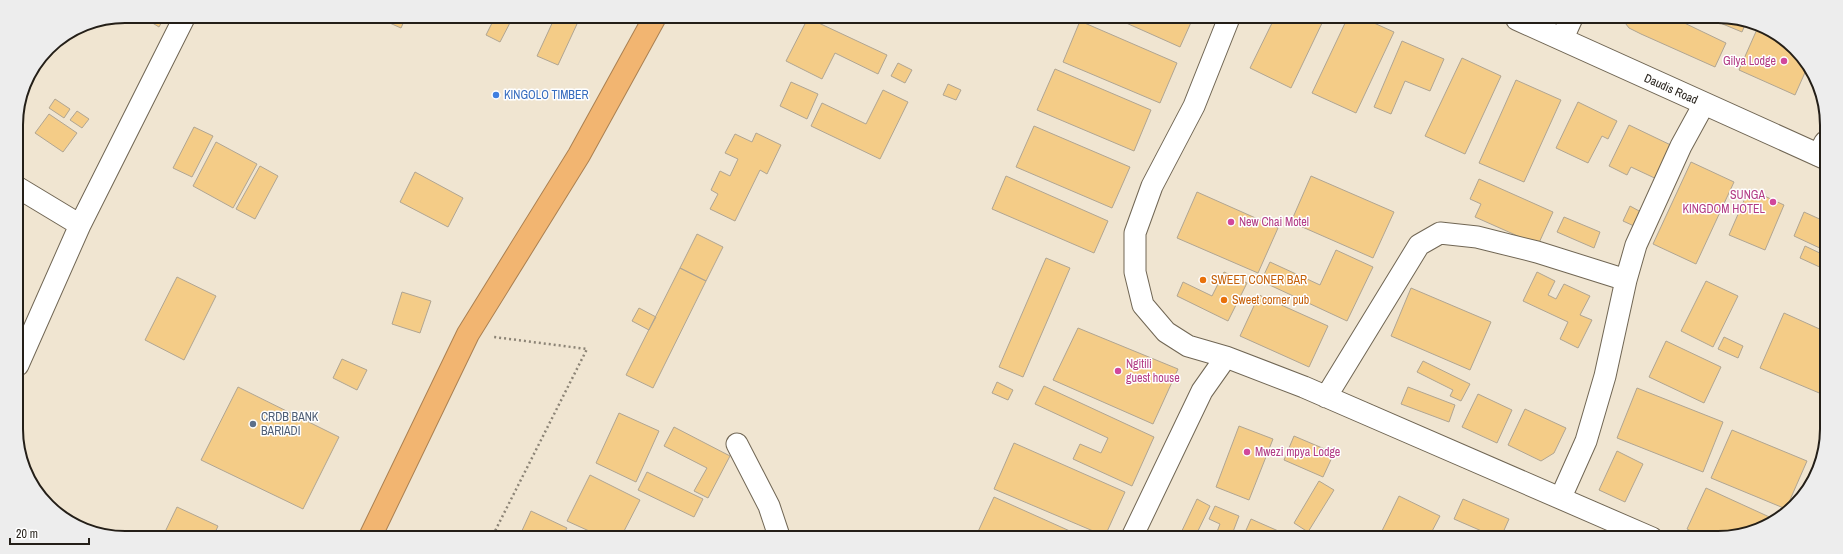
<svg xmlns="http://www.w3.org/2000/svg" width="1843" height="554" viewBox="0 0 1843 554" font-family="'Archivo Narrow',sans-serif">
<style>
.building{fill:#f4cc87;stroke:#b0a592}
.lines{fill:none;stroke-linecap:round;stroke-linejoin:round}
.street-casing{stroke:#706654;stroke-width:23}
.secondary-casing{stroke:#706654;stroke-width:24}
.highway-casing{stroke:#aa8052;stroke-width:24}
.path{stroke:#8c8476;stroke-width:2.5;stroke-dasharray:2 3;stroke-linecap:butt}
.street{stroke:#fff;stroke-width:21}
.secondary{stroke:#fff;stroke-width:22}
.highway{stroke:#f2b571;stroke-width:22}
.hotel-dot{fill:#d1479c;stroke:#fff;stroke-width:1.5}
.shop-dot{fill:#3f7fe0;stroke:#fff;stroke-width:1.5}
.food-dot{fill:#e8710a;stroke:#fff;stroke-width:1.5}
.service-dot{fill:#5c6f8a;stroke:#fff;stroke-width:1.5}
.labels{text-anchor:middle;stroke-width:3;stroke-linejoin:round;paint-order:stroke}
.hotel-label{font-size:12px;fill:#b23c85;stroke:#fff;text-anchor:start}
.street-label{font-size:12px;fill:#241f18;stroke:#fff}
.shop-label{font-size:12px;fill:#366cbe;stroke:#fff;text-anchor:start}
.food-label{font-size:12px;fill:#c56008;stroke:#fff;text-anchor:start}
.service-label{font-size:12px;fill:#4e5e75;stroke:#fff;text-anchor:start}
.rim{fill:none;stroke:#241f18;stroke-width:2}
</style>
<rect width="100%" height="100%" fill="#f0e5d1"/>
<path class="building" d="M141 16H165L159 27Z
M376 17H406L401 28Z
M495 17H513L500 42 486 35Z
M555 17H561L577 24 558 65 537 56Z
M808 18 887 55 878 74 835 53 822 79 786 61Z
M1115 18H1193L1180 47Z
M1274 19H1324L1291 88 1250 68Z
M1347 19H1365L1394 32 1356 113 1312 93Z
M1676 19 1726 43 1715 67 1641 34 1629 28 1622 19Z
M1713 20H1747L1742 32Z
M1080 21 1177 63 1160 103 1063 62Z
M1758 27 1800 53 1807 68 1795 95 1739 70Z
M1402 41 1444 59 1430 91 1405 81 1391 114 1374 107Z
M1462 58 1501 76 1465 154 1425 136Z
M898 63 912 70 905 83 891 76Z
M1055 69 1151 110 1134 151 1037 110Z
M1516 80 1561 100 1524 182 1479 163Z
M791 82 818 94 807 119 780 106Z
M948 84 961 90 956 100 943 95Z
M883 90 908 102 880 159 811 126 822 103 866 124Z
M55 99 70 109 64 118 49 108Z
M1578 102 1617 121 1608 139 1602 136 1588 163 1556 148Z
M77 111 89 119 82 128 70 120Z
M49 114 77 133 63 152 35 133Z
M1629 125 1677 148 1661 181 1631 167 1627 175 1609 166Z
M1034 126 1130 167 1112 208 1016 167Z
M194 127 213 136 192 177 173 168Z
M756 133 781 145 767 174 760 170 735 221 710 209 718 194 711 190 720 171 730 176 738 159 725 153 735 134 752 142Z
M216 142 257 164 233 208 193 186Z
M1691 162 1734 182 1696 264 1653 244Z
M260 166 278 176 255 219 236 209Z
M415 172 463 198 448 227 400 202Z
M1006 176 1108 221 1094 253 992 209Z
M1311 176 1394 212 1373 258 1291 222Z
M1479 179 1553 212 1538 245 1475 217 1481 204 1470 199Z
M1749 189 1784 205 1765 250 1729 235Z
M1197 192 1278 228 1258 273 1177 238Z
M1630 206 1641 212 1634 226 1623 221Z
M1804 212 1824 221V250L1794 236Z
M1564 217 1600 232 1594 248 1557 232Z
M697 234 723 247 706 281 680 268Z
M1805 246 1824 255V269L1800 258Z
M1336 250 1373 267 1347 321 1261 281 1270 262 1320 285Z
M1046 258 1070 268 1023 377 999 367Z
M680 268 706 281 653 388 626 375Z
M1224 272 1247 283 1228 321 1177 296 1183 282 1212 296Z
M1537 272 1555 281 1548 295 1556 299 1564 284 1590 296 1580 315 1592 320 1578 348 1560 339 1568 322 1523 301Z
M177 277 216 296 184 360 145 340Z
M1706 281 1738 296 1713 347 1681 331Z
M1411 288 1491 322 1470 370 1391 336Z
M402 292 431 301 420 333 392 324Z
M1259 295 1328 326 1309 367 1240 336Z
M639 308 656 317 649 330 632 321Z
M1784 313 1824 331V395L1760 368Z
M1078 328 1178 369 1153 424 1053 380Z
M1724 337 1743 346 1738 358 1718 349Z
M1666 341 1721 367 1704 403 1649 377Z
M342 359 367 370 357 390 333 378Z
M1423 361 1470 384 1461 401 1450 396 1453 390 1417 372Z
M997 382 1013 390 1008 400 992 393Z
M1044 386 1154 437 1132 486 1073 459 1080 444 1101 453 1108 438 1035 404Z
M238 387 339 437 303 509 201 460Z
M1408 387 1455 405 1449 422 1401 404Z
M1637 388 1723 422 1703 472 1617 438Z
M1478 394 1512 410 1497 443 1462 427Z
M1525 409 1566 428 1554 453 1541 461 1508 445Z
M619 413 659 431 636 482 596 463Z
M1239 426 1273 439 1249 500 1216 487Z
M674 427 730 456 708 498 694 491 707 468 664 446Z
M1732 430 1807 461 1786 509 1711 478Z
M1294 436 1334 453 1323 477 1284 460Z
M1014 443 1125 492 1105 536 994 489Z
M1617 451 1643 464 1625 502 1599 490Z
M647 472 703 499 694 517 638 490Z
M590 475 640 500 622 535H598L567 521Z
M1319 481 1334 490 1308 532 1294 523Z
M1706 488 1776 520 1760 530 1725 538H1705L1687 529Z
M1399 496 1440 516 1429 537H1379Z
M994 497 1081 536H976Z
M1197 499 1210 506 1195 537H1179Z
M1463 499 1509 519 1501 537H1481L1484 532 1454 519Z
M1215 506 1239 516 1231 537H1215L1220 524 1209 519Z
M177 507 218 526 214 535 164 534Z
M531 511 567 528 563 535H520Z
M1251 519 1292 537H1243Z"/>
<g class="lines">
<g class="street-casing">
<path id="street" d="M1229 18 1194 106 1152 186 1135 233V272L1143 305 1166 332 1188 346 1226 357 1304 387 1652 538
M1818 155 1825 142
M17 187 80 225
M18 365 80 225 185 16
M1326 397 1419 245 1440 233 1477 237 1537 252 1626 280
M737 444 769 506 779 536
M1561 497 1586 441 1605 376 1626 280 1636 245 1681 146 1704 104
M1132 537 1202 391 1226 357"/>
</g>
<g class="secondary-casing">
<path id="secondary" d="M1517 19 1825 158
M1562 39 1571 19"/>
</g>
<g class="highway-casing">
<path id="highway" d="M371 535 468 334 579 155 655 17"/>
</g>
<path class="path" d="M493 535 587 349 494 337"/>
<use href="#street" class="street"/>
<use href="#secondary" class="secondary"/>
<use href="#highway" class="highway"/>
</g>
<g class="hotel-dot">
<circle cx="1784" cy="61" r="4"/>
<circle cx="1773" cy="202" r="4"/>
<circle cx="1231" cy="222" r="4"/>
<circle cx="1118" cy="371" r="4"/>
<circle cx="1247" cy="452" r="4"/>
</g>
<circle class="shop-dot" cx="496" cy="95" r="4"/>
<g class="food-dot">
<circle cx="1203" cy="280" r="4"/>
<circle cx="1224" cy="300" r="4"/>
</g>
<circle class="service-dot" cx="253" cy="424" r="4"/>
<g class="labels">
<g class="hotel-label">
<text x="1776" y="65" text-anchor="end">Gilya Lodge</text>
<text x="1765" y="199" text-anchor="end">SUNGA<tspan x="1765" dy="14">KINGDOM HOTEL</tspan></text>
<text x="1239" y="226">New Chai Motel</text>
<text x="1126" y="368">Ngitili<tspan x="1126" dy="14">guest house</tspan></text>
<text x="1255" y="456">Mwezi mpya Lodge</text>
</g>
<g class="street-label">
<text transform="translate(1671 89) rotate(24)" y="4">Daudis Road</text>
</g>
<g class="shop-label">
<text x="504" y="99">KINGOLO TIMBER</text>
</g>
<g class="food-label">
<text x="1211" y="284">SWEET CONER BAR</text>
<text x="1232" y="304">Sweet corner pub</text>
</g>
<g class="service-label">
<text x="261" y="421">CRDB BANK<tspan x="261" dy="14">BARIADI</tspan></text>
</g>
</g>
<path d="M0 0H1843V554H0ZM125 23H1718A102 102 0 0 1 1820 125V429A102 102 0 0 1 1718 531H125A102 102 0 0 1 23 429V125A102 102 0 0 1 125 23Z" fill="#ededed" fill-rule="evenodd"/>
<path class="rim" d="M125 23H1718A102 102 0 0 1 1820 125V429A102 102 0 0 1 1718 531H125A102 102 0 0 1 23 429V125A102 102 0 0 1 125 23Z"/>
<path d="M10 538v6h79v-6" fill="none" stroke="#241f18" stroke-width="2"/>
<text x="16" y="538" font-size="12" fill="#241f18" stroke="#ffffff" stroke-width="3" paint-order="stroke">20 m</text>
</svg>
